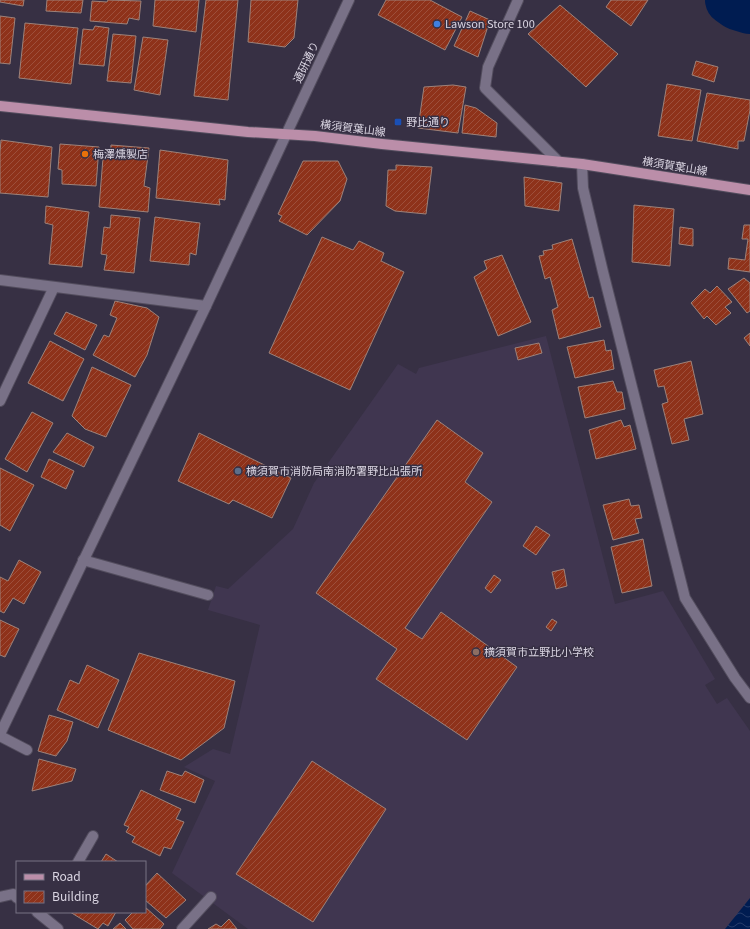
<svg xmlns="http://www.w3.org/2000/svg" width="750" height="929" viewBox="0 0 750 929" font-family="Georgia,'Noto Sans JP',serif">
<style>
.built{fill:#403650}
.water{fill:url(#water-waves)}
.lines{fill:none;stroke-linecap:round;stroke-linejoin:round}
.river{stroke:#001c51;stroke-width:50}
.building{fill:url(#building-hatch);stroke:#9d827a}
.street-casing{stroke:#534d5e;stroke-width:12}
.secondary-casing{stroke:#534d5e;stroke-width:12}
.primary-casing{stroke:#534d5e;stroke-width:12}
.street{stroke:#797187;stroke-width:10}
.secondary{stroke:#797187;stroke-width:10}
.primary{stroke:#bb8ea9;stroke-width:10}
.shop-dot{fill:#3f7fe0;stroke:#373044;stroke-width:1.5}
.transit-dot{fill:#1a4fb4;stroke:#373044;stroke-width:1.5}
.food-dot{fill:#e8710a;stroke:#373044;stroke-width:1.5}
.service-dot{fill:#5c6f8a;stroke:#373044;stroke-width:1.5}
.education-dot{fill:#8d6e63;stroke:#373044;stroke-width:1.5}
.labels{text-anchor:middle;stroke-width:3;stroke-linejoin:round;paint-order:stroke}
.poi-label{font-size:11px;fill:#dad5e2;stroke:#373044;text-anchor:start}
.street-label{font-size:11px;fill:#dad5e2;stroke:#373044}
</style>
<defs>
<pattern id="water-waves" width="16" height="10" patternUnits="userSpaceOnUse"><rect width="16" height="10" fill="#001c51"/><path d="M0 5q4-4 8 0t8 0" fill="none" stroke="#253c6a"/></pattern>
<pattern id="building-hatch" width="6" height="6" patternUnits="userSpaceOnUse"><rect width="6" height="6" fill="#8e321a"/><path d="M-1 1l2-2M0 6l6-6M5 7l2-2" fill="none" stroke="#9d4f3b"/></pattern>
</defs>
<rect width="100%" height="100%" fill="#373044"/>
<path class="built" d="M546 336 615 604 663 591 715 679 705 685 717 704 727 698 750 731V929H248L172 873 215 781 184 767 213 749 230 754 260 625 208 610 216 586 228 589 293 529 314 483 398 364 416 374 419 368Z"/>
<path class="water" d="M750 898V929H725Z"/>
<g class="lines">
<path class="river" d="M730 0 737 5 750 9"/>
</g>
<path class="building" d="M0 0H24L23 6 0 2Z
M47 0H83L81 13 46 11Z
M108 0 141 1 139 20 129 18 127 24 90 21 92 1 107 2Z
M155 0H199L196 32 153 26Z
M206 0H238L228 100 194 96Z
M251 0H298L294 38 285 47 248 42Z
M386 0H430L462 17 445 50 378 15Z
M611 0H648L631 26 606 7Z
M560 5 618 54 586 87 528 34Z
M470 11 490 20 478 57 454 46Z
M0 16 15 18 10 64 0 63Z
M25 23 78 28 71 84 19 78Z
M95 26 109 28 104 66 79 64 83 29 93 30Z
M113 34 136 36 131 83 107 81Z
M143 37 168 40 160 95 134 90Z
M696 61 718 67 714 82 692 75Z
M667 84 701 90 692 141 658 136Z
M453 85 466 87 458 133 418 128 424 87Z
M707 93 750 100V110L744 141H738V149L697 141Z
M465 105 476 108 497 123 496 137 462 133Z
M1 140 52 147 48 197 0 193V152Z
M60 144 99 147 96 186 62 184V170L58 169Z
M111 145 149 148 144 186 150 188 148 212 99 207 103 158 110 157Z
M160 150 228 160 225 200 219 199 220 205 156 198Z
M303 161H338L347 179 340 201 307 235 279 221 282 216 278 214Z
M396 165 432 167 426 214 395 211 386 206 388 170H396Z
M524 177 562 183 559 211 525 206Z
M634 205 674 209 670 266 632 262Z
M46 206 89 212 82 267 49 264 53 225 45 223Z
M111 215 140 218 134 273 104 270 107 255 101 254 104 227 110 228Z
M155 217 200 223 196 255 190 253 189 265 150 261Z
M744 225H750V272L728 269 729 258 745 260 748 239H742Z
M680 227 693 229V246L679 244Z
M322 237 353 250 359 241 384 253 381 261 404 272 350 390 269 353Z
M572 239 589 298 593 297 601 327 559 339 552 310 558 307 550 277 545 279 539 256 544 255 543 251 553 249 552 245Z
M502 255 531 322 498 336 474 277 487 269 484 261Z
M744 278 750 283V311L747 313 728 289Z
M717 286 732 302 725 307 731 313 716 325 707 316 704 319 691 303 705 289 710 293Z
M115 301 147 308 159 317 147 355 135 377 93 355 104 335 109 337 117 318 110 315Z
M66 312 97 325 85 350 54 334Z
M750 333V346L744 338Z
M604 340 606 351 611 350 614 369 575 378 567 347Z
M50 341 84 359 63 401 28 383Z
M539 343 542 353 518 360 515 348Z
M691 361 703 414 684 419 689 440 672 444 662 404 668 402 664 386 658 387 654 370Z
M92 367 131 385 106 437 85 429 72 416Z
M613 381 617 392H622L625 409 585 418 578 387Z
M32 412 53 423 27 472 5 459Z
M437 420 483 453 465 482 492 502 405 628 422 639 441 612 517 667 467 740 376 679 397 649 316 593Z
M621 420 624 427 630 425 636 449 596 459 589 430Z
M67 433 94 447 84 467 53 452Z
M199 433 291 478 272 518 233 500 229 504 178 481Z
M49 459 74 471 66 489 41 477Z
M0 468 34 485 10 531 0 525Z
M629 499 631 506 639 505 642 518 635 519 639 533 613 540 603 505Z
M536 526 550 535 536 555 523 546Z
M643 539 652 586 622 593 611 547Z
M19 560 41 572 24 604 13 598 4 613 0 611V577L8 581Z
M564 569 567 586 556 589 552 572Z
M494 575 501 580 491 593 485 588Z
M552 619 557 622 551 631 546 627Z
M0 620 19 629 5 657 0 655Z
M139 653 235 681 224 728 181 760 108 730Z
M87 665 119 680 98 728 57 710 70 680 79 684Z
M49 715 73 722 67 741 56 756 38 751Z
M39 759 76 769 72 781 32 791Z
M312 761 386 809 313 922 236 874Z
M167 771 182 776 185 771 204 780 195 803 160 790Z
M141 790 181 809 176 819 184 822 171 849 164 847 160 856 132 842 135 837 126 832 129 827 124 825Z
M106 854 118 862H101Z
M157 873 186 900 166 918 145 900V886Z
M145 907 164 924 160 929H133L125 920 133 912H145Z
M70 912H116L108 926 103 923 98 929Z
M229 919 237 929H208L216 924 221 927Z
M120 923 126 929H113Z"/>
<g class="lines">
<g class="street-casing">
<path id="street" d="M518 0 488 67 485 88 559 162
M582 164 583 188 603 272 685 598 735 678 750 698
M0 280 206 306
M0 401 54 287
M83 560 208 595
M0 736 27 750
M78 862 93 836
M0 897 13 894 17 898
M37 912 58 929
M182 929 211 897"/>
</g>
<g class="secondary-casing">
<path id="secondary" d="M0 734 206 306 349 0"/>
</g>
<g class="primary-casing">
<path id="primary" d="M0 106 248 132 315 136 382 144 582 164 750 190"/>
</g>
<use href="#street" class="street"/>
<use href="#secondary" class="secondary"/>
<use href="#primary" class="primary"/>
</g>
<circle class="shop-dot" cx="437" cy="24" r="4"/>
<rect class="transit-dot" x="394" y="118" width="8" height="8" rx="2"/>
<circle class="food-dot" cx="85" cy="154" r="4"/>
<circle class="service-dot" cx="238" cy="471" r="4"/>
<circle class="education-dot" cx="476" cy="652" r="4"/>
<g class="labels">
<g class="poi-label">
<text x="445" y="28">Lawson Store 100</text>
<text x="406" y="126">野比通り</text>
<text x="93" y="158">梅澤燻製店</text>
<text x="246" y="475">横須賀市消防局南消防署野比出張所</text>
<text x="484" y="656">横須賀市立野比小学校</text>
</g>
<g class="street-label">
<text transform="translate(306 62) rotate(-65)" y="4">通研通り</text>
<text transform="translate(353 128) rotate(7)" y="4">横須賀葉山線</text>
<text transform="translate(675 166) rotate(9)" y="4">横須賀葉山線</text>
</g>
</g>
<rect x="16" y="861" width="130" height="52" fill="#373044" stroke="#787283"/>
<rect x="24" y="874" width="20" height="6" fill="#bb8ea9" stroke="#787283"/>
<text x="52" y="881" font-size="12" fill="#dad5e2">Road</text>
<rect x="24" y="891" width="20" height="12" fill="url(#building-hatch)" stroke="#787283"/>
<text x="52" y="901" font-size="12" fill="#dad5e2">Building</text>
</svg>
